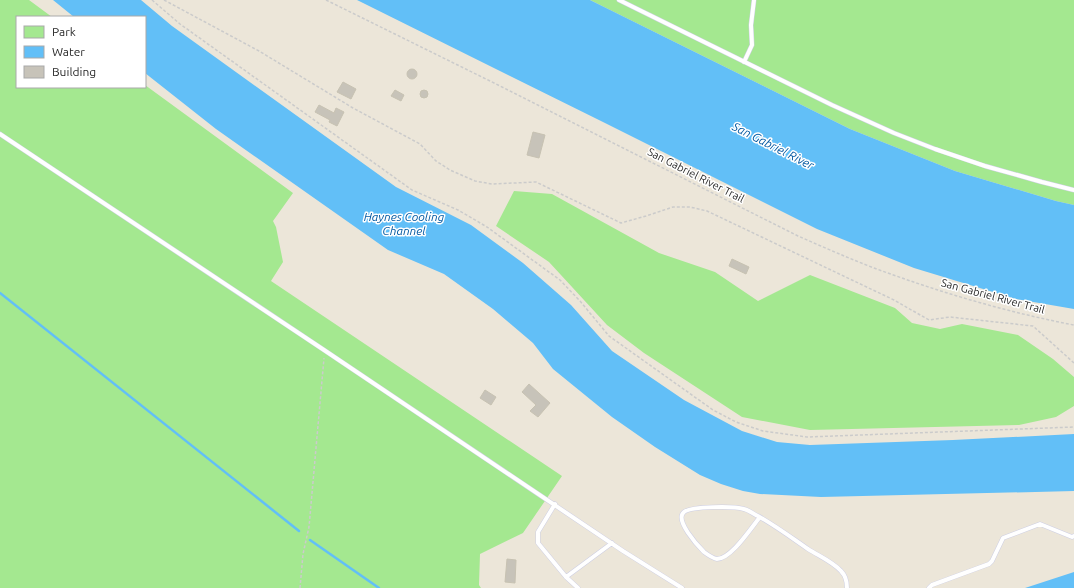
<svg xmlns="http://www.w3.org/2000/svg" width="1074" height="588" viewBox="0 0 1074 588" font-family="Ubuntu,sans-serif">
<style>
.green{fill:#a4e890}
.water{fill:#62bff7}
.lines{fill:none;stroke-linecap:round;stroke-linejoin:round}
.stream{stroke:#62bff7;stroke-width:2.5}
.building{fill:#c7c3b9;stroke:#c7c2b2}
.lane-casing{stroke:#cecfe3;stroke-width:5}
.path{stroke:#cbcbcb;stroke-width:1.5;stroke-dasharray:3 2;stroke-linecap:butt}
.lane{stroke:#fff;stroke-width:4}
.labels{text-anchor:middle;stroke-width:3;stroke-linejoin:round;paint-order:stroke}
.street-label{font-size:11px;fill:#282828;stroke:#fff}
.water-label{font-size:12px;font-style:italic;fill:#0359a2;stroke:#fff}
</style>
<rect width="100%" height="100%" fill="#ece6d9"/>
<path class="green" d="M0 0H29L52 17H17V87H145V85L293 193 273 221 276 227 283 262 271 281 562 476 523 533 480 554 479 585 481 588H0Z
M590 0H1074V205L1056 201 955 171 850 129Z
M514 191 552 194 659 253 715 272 758 301 810 275 895 308 912 323 940 329 962 324 1018 335 1053 359 1074 377V406L1056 417 1019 425 810 430 742 417 644 353 607 325 549 262 496 226Z"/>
<path class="water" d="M53 0H141L172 26 396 187 471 225 523 263 571 305 612 351 684 400 742 431 777 442 810 445 953 440 1074 434V491L821 497 760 494 743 491 721 484 700 475 655 447 612 417 553 369 533 343 493 309 444 274 388 250 216 129 145 73V17H74Z
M357 0H590L850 129 955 171 1056 201 1074 205V309L1016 299 914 268 817 229 605 123Z
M1074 572V588H1025Z"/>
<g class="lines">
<path class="stream" d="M0 293 299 531
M310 540 379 588"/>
</g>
<path class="building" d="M407 74a5 5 0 1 1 10 0a5 5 0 1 1-10 0Z
M343 82 356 89 351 99 337 92Z
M420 94a4 4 0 1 1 8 0a4 4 0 1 1-8 0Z
M395 90 404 95 401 101 391 96Z
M319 105 334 113 336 108 344 112 337 126 329 122 330 120 315 112Z
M533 132 545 135 539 158 527 155Z
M732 259 749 267 746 274 729 266Z
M529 384 550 403 538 417 530 411 536 405 522 392Z
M485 390 496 397 491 405 480 398Z
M507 559 516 560 515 583 505 582Z"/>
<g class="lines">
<g class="lane-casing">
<path id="lane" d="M619 0 832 105 894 133 935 149 985 166 1042 182 1074 190
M744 62 752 45 751 25 754 0
M0 134 324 350 623 551 682 588
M555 504 538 532V543L566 577 578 588
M760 517C751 528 731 559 717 559 712 558 708 555 704 552 698 546 674 520 684 512 692 506 734 506 744 509 749 510 753 514 758 516 776 526 792 538 808 549 819 556 833 562 841 571 845 575 847 582 847 588
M566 577 612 543
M929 588 932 585 989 564 992 561 1003 538 1040 524 1072 537 1074 536"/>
</g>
<path class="path" d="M152 0 180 24 412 190 458 210 487 227 560 280 580 301 609 336 713 410 736 422 763 431 807 437 1074 427
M164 0 259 51 353 108 420 144 436 161 450 170 475 181 492 184 536 182 621 223 646 216 673 207H690L707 211 894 300 929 320 950 317 1033 326 1074 363
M326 0 488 80 798 236C823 247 848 258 874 268 939 292 1006 312 1074 325
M300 588 303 554 309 527 324 358"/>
<use href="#lane" class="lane"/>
</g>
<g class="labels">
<g class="street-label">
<text transform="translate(696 175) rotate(27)" y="4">San Gabriel River Trail</text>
<text transform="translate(993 296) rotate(15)" y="4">San Gabriel River Trail</text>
</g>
<g class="water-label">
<text transform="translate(773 146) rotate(27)" y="4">San Gabriel River</text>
<text x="404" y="221">Haynes Cooling<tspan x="404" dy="14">Channel</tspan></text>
</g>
</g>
<rect x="16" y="16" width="130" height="72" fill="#ffffff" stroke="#a9a9a9"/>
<rect x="24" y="26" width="20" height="12" fill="#a4e890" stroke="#a9a9a9"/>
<text x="52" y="36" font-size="12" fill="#282828">Park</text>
<rect x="24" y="46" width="20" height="12" fill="#62bff7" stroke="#a9a9a9"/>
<text x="52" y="56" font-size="12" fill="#282828">Water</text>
<rect x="24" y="66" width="20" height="12" fill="#c7c3b9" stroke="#a9a9a9"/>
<text x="52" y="76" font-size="12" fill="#282828">Building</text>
</svg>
